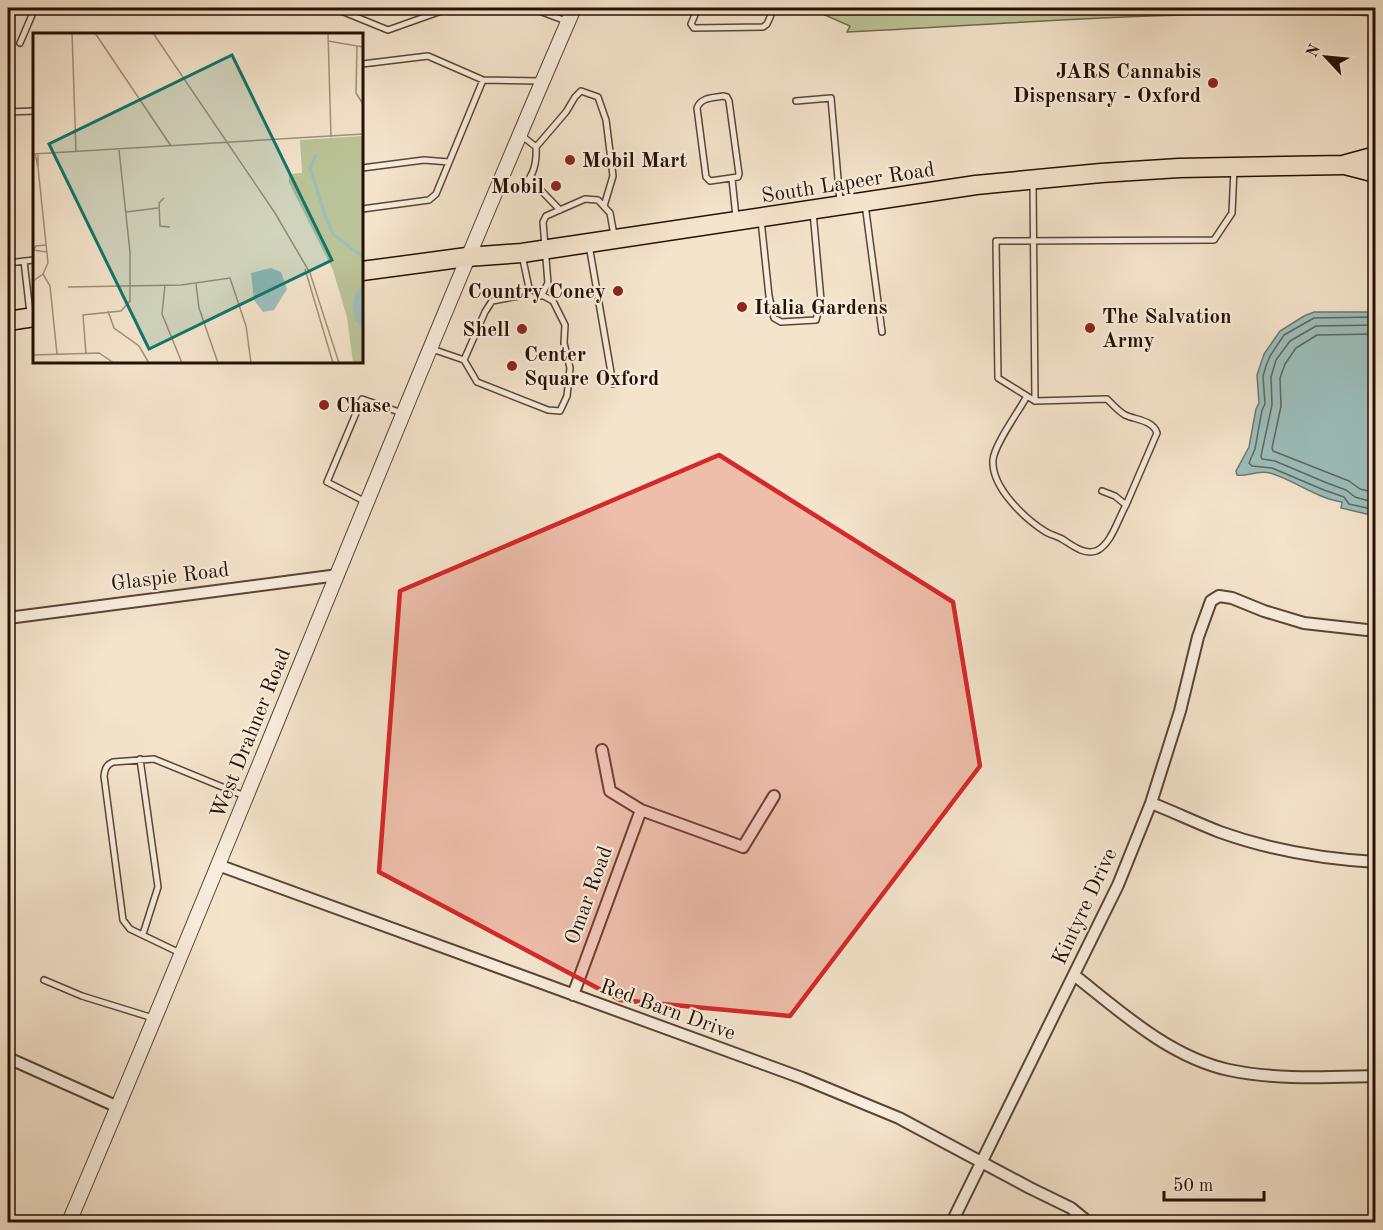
<svg xmlns="http://www.w3.org/2000/svg" width="1383" height="1230" viewBox="0 0 1383 1230" font-family="'Old Standard TT',serif">
<style>
.green{fill:#bbc498;stroke:#706a4d;stroke-width:1.5}
.water{fill:#9cbebc;stroke:#6d7872;stroke-width:1.5}
.lines{fill:none;stroke-linecap:round;stroke-linejoin:round}
.shore{stroke:#61675f;stroke-width:1.5}
.service-casing{stroke:#5a4534;stroke-width:8}
.minor-casing{stroke:#5a4534;stroke-width:14}
.tertiary-casing{stroke:#5a4534;stroke-width:16}
.primary-casing{stroke:#261002;stroke-width:21}
.service{stroke:#f8edde;stroke-width:5}
.minor{stroke:#f8edde;stroke-width:10}
.tertiary{stroke:#f8edde;stroke-width:14}
.primary{stroke:#f4e4cc;stroke-width:18}
.marked{fill:#d62828;fill-opacity:0.2;stroke:#d62828;stroke-width:4.5;stroke-linejoin:round}
.poi-dot{fill:#8f2418;stroke:#f8edde;stroke-width:2}
.labels{text-anchor:middle;stroke-width:4.5;stroke-linejoin:round;paint-order:stroke}
.poi-label{font-size:21px;font-weight:bold;fill:#261002;stroke:#f8edde;text-anchor:start}
.street-label{font-size:21px;fill:#261002;stroke:#f8edde}
.inset-river{fill:none;stroke:#9cbebc;stroke-width:3}
.inset-road{fill:none;stroke:#a28f7b;stroke-width:1.5}
.view{fill:#0f766e;fill-opacity:0.15;stroke:#0f766e;stroke-width:3}
.inset-edge{fill:none;stroke:#261002;stroke-width:3}
</style>
<rect width="100%" height="100%" fill="#f4e4cc"/>
<filter id="stains"><feTurbulence type="fractalNoise" baseFrequency=".00333" numOctaves="4"/><feColorMatrix values="0 0 0 0 .2 0 0 0 0 .09 0 0 0 0 .02 0 0 0 .5 -.17"/></filter>
<radialGradient id="worn" r=".72"><stop offset=".6" stop-color="#630" stop-opacity="0"/><stop offset="1" stop-color="#630" stop-opacity=".3"/></radialGradient>
<path class="green" d="M809 8H1375L1376 16C1199 8 1023 23 847 32L850 26Z"/>
<path class="water" d="M1314 312H1375V516L1341 508 1342 502C1316 498 1294 480 1270 473 1256 470 1247 477 1237 475L1236 471 1249 447 1256 409 1259 403 1257 375 1264 354 1280 331 1304 316Z"/>
<g class="lines">
<path class="shore" d="M1376 317 1314 318 1284 335 1270 356 1266 366 1263 376 1265 404 1262 410 1255 449 1249 463 1252 466 1272 468 1324 490 1344 497 1349 504 1376 510
M1376 325 1316 326 1290 341 1276 360 1271 377 1272 405 1261 456 1262 459 1275 461 1327 483 1346 490 1355 497 1376 503
M1376 334 1317 335 1296 348 1285 364 1280 378 1281 406 1272 448 1273 451 1349 481 1360 489 1376 493"/>
<g class="service-casing">
<path id="service" d="M334 8 388 30 450 8
M531 8 566 21
M698 8 691 24 694 28 763 27 767 24 774 8
M20 43 35 8
M362 64 428 56 483 80 541 81
M723 96 727 97 729 101 739 174 738 177 710 181 706 177 697 108C701 97 713 98 723 96Z
M796 101 831 98 840 202
M8 112 34 111
M536 147 566 112 575 97 581 91 598 97 606 120 613 176 604 206
M362 168 424 160 449 162
M530 179 560 210
M732 179 736 217
M1033 184 1035 401 1107 399C1112 404 1118 411 1125 415 1136 420 1153 420 1157 433L1126 505
M499 187C503 187 510 189 515 188 533 185 537 162 536 147L521 135
M865 204 882 332
M362 209 429 200 436 194 483 80
M761 220 769 296 774 318 781 322 816 320 821 300 813 212
M589 245 613 384
M24 261 30 313
M8 263 34 260
M541 296 548 283 543 222 546 216 585 199 598 200 610 213 614 235
M432 349 464 360 477 382 548 410 560 411 567 396 570 368 564 343 565 325 553 301 529 288 522 255
M464 360 485 312 492 301 519 296 529 288
M1027 396C1019 411 994 445 993 460 991 487 1025 519 1046 532 1051 535 1057 536 1062 539 1072 545 1083 555 1096 551 1111 545 1118 519 1126 505L1115 496 1102 491
M1035 401 998 378 996 241 1214 240 1232 213 1234 169
M366 502 327 482 362 399 402 413
M140 759 158 887 143 934
M180 953 130 929 123 920 104 776C105 769 106 765 113 762L154 759 247 797
M44 980 82 996 153 1018"/>
</g>
<g class="minor-casing">
<path id="minor" d="M8 618 338 575
M602 750 610 791 641 810 743 847 774 796
M1151 803C1174 812 1197 823 1220 832 1270 850 1323 859 1376 862
M218 865 802 1078 899 1118 1030 1188 1071 1208 1088 1222
M1074 975C1120 1011 1169 1057 1229 1070 1276 1080 1327 1077 1376 1076
M573 995 641 810
M8 1058 118 1107
M952 1222 1118 885 1151 803 1180 711 1198 637 1211 601 1219 596 1232 598 1264 611 1304 623 1376 631"/>
</g>
<g class="tertiary-casing">
<path id="tertiary" d="M69 1222C241 819 400 410 574 8"/>
</g>
<g class="primary-casing">
<path id="primary" d="M1345 165 1376 173
M362 271 467 257 522 253 976 185 1101 173 1179 168 1343 165 1376 156
M8 321 34 317"/>
</g>
<use href="#service" class="service"/>
<use href="#minor" class="minor"/>
<use href="#tertiary" class="tertiary"/>
<use href="#primary" class="primary"/>
</g>
<path class="marked" d="M719 455 953 602 980 766 790 1016 620 1000 379 872 400 591Z"/>
<g class="poi-dot">
<circle cx="1213" cy="83" r="6"/>
<circle cx="570" cy="160" r="6"/>
<circle cx="556" cy="186" r="6"/>
<circle cx="618" cy="291" r="6"/>
<circle cx="742" cy="307" r="6"/>
<circle cx="1090" cy="328" r="6"/>
<circle cx="522" cy="329" r="6"/>
<circle cx="512" cy="366" r="6"/>
<circle cx="324" cy="405" r="6"/>
</g>
<g class="labels">
<g class="poi-label">
<text x="1201" y="78" text-anchor="end">JARS Cannabis<tspan x="1201" dy="24">Dispensary - Oxford</tspan></text>
<text x="582" y="167">Mobil Mart</text>
<text x="544" y="193" text-anchor="end">Mobil</text>
<text x="606" y="298" text-anchor="end">Country Coney</text>
<text x="754" y="314">Italia Gardens</text>
<text x="1102" y="323">The Salvation<tspan x="1102" dy="24">Army</tspan></text>
<text x="510" y="336" text-anchor="end">Shell</text>
<text x="524" y="361">Center<tspan x="524" dy="24">Square Oxford</tspan></text>
<text x="336" y="412">Chase</text>
</g>
<g class="street-label">
<text transform="translate(848 182) rotate(-9)" y="7">South Lapeer Road</text>
<text transform="translate(170 576) rotate(-7)" y="7">Glaspie Road</text>
<text transform="translate(250 733) rotate(-68)" y="7">West Drahner Road</text>
<text transform="translate(588 895) rotate(-70)" y="7">Omar Road</text>
<text transform="translate(1084 906) rotate(-65)" y="7">Kintyre Drive</text>
<text transform="translate(668 1009) rotate(20)" y="7">Red Barn Drive</text>
</g>
</g>
<g transform="translate(33 33)">
<rect width="330" height="330" fill="#f4e4cc"/>
<path d="M330 103V330H320L314 284 300 237 256 150V141L269 140 267 107Z" fill="#bbc498"/>
<path d="M238 235 248 239 254 256 241 277 230 279 221 267 218 240ZM330 250V295L322 287 320 274 323 259Z" fill="#9cbebc"/>
<path class="inset-river" d="M283 122 277 135 294 188 300 201 330 224"/>
<path class="inset-road" d="M39 0 43 118M62 0 138 113M120 0 242 180 277 240 306 330M295 0 298 104M295 8 330 14M324 13 323 60 330 71M0 39V0M0 121 330 101M2 121 5 134V122M131 165 126 170 127 193 137 194M93 179 125 175M13 212 3 213 0 217 14 219M272 236 300 330M10 241 17 253 24 321M0 248 10 241 15 230 5 134M163 251 166 275 185 330M132 252 129 281 149 330M35 254 148 252 197 245 213 293 218 330M75 278 81 295 106 313 116 330M53 321 50 282 88 278 97 268V219L86 117M0 322 66 320 81 330"/>
<path class="view" d="M199 22 299 227 116 316 16 111Z"/>
<rect width="330" height="330" class="inset-edge"/>
</g>
<rect width="1383" height="1230" fill="none" stroke="#f4e4cc" stroke-width="30"/>
<rect x="9" y="9" width="1365" height="1212" fill="none" stroke="#261002" stroke-width="3"/>
<rect x="15" y="15" width="1353" height="1200" fill="none" stroke="#261002" stroke-width="1.5"/>
<g transform="translate(1326 57) rotate(296)" stroke="#f8edde" stroke-width="4.5" paint-order="stroke">
<path d="M0-4.5L10 22L0 15L-10 22Z" fill="#261002"/>
<text y="-9" font-size="16" font-weight="bold" text-anchor="middle" fill="#261002">N</text>
</g>
<path d="M1164 1191v9h100v-9" fill="none" stroke="#261002" stroke-width="3"/>
<text x="1173" y="1191" font-size="18" fill="#261002" stroke="#f8edde" stroke-width="4.5" paint-order="stroke">50 m</text>
<rect width="100%" height="100%" filter="url(#stains)"/>
<rect width="100%" height="100%" fill="url(#worn)"/>
</svg>
